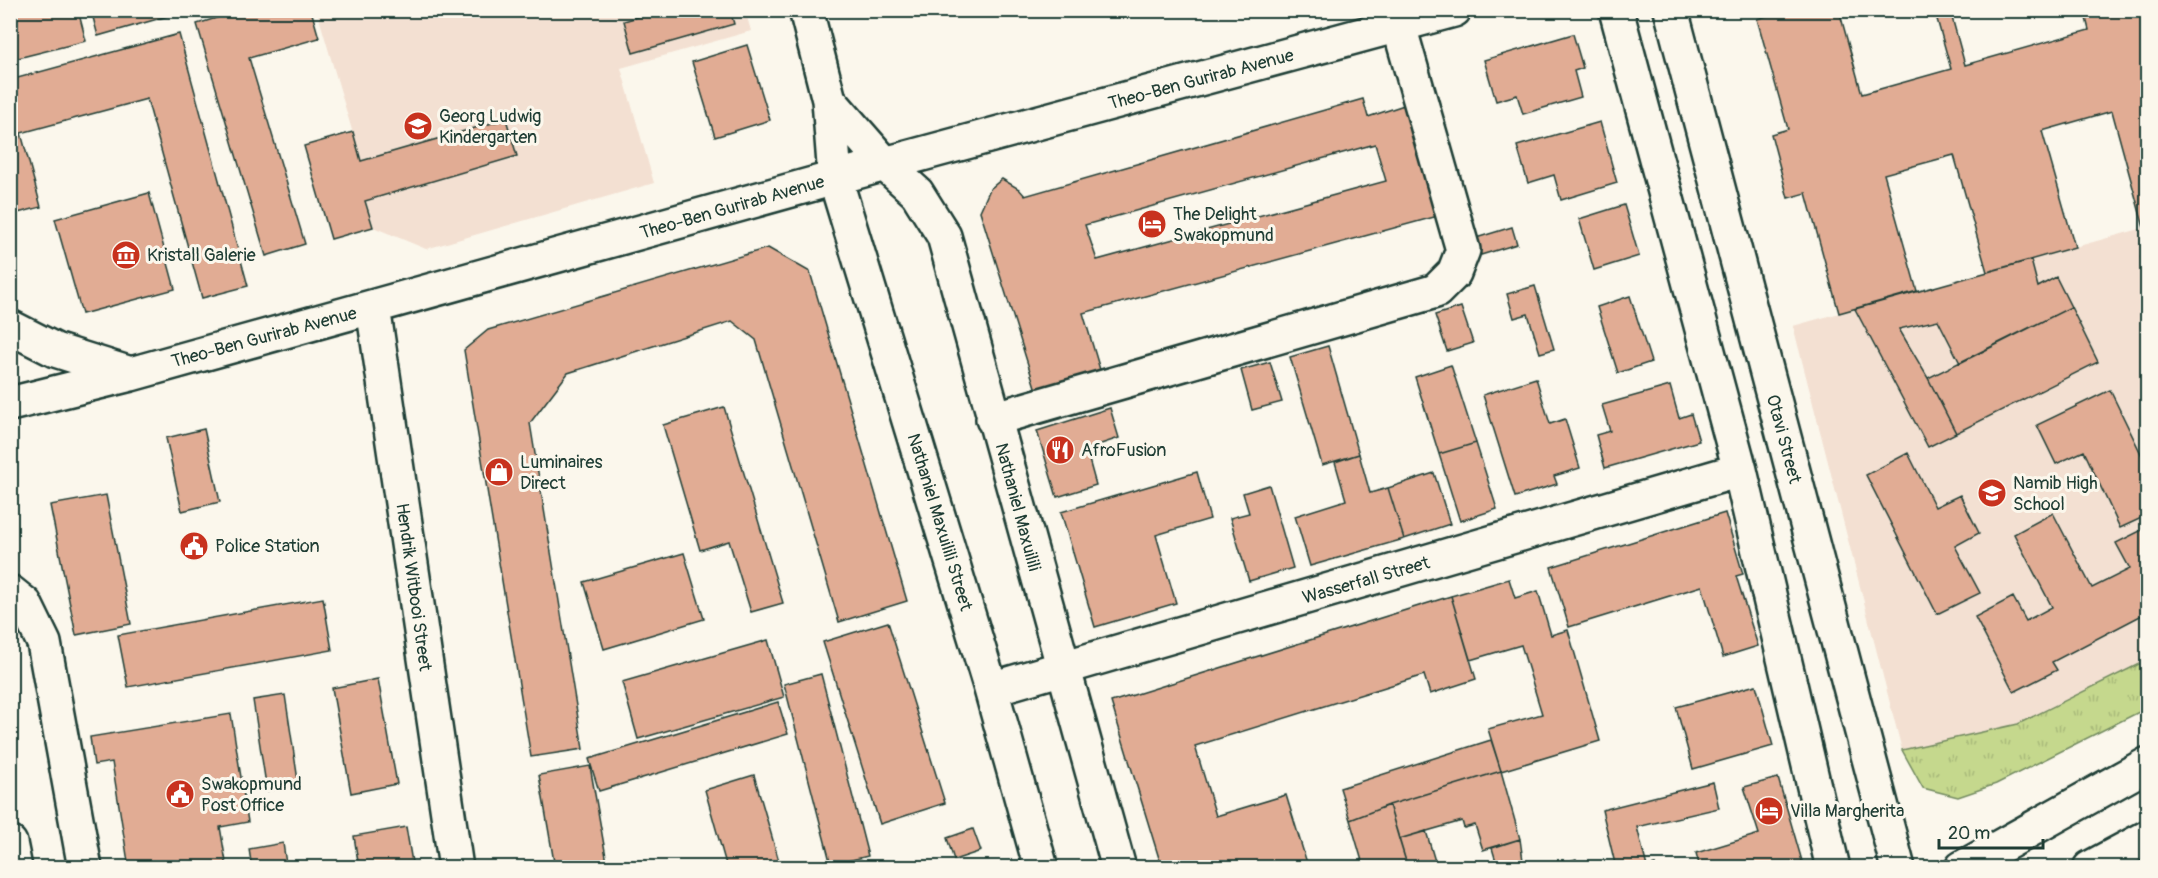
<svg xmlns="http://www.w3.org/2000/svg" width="2158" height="878" viewBox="0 0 2158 878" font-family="Pangolin,sans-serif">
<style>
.built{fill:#f3e0d2}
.park{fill:url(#park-tufts);stroke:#728a60;stroke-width:1.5}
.building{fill:#e1ac94;stroke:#1f3d34;stroke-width:1.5;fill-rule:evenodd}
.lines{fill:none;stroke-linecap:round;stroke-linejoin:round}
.minor-casing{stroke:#1f3d34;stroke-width:38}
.minor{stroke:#fbf7ec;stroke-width:33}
.labels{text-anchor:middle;stroke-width:6;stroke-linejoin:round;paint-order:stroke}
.street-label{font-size:18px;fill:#1f3d34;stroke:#fbf7ec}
.poi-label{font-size:18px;fill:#1f3d34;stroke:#fbf7ec;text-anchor:start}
</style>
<defs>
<pattern id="park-tufts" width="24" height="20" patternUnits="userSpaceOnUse" patternTransform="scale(1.5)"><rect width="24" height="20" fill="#c5d88d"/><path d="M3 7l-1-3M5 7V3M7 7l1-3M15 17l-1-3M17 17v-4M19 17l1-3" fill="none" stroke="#a9ba7a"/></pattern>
</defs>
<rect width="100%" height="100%" fill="#fbf7ec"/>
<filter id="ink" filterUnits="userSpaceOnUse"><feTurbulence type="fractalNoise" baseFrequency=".0167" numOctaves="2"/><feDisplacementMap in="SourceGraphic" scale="12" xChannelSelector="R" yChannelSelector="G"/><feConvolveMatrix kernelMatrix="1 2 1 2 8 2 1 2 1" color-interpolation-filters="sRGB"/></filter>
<g filter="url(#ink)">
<path class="built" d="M745 10 751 31 621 68 654 183 426 249 373 227 365 201 517 156 506 119 361 161 317 11Z
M2147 227V660L2018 724 1902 750 1793 326Z"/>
<path class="park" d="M2147 660V708L1996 784 1958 797 1923 788 1902 750 2018 724Z"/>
<path class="building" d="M10 10H78L86 41 10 60Z
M91 10H189L98 36Z
M242 10H311L319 38 249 58 305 244 266 256 197 24Z
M661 10H730L734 24 633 53 624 21Z
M1786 10H1839L1862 94 1951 69 1935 12 1919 17 1917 10H1950L1965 65 2089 30 2084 10H2148V227L2144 228 2112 111 2042 131 2075 247 1987 272 1954 155 1884 174 1917 291 1839 313 1806 193 1788 198 1771 134 1788 129 1757 19Z
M179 34 248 286 202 298 147 99 21 133 41 207 10 215V80Z
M1573 34 1583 68 1574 71 1581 97 1523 114 1517 95 1496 101 1484 60Z
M747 45 770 120 715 137 692 62Z
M1363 99 1368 117 1404 105 1438 216 1083 313 1104 383 1040 403 980 211 990 189 1002 179 1019 189 1025 196ZM1375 144 1386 181 1097 260 1085 225Z
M506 119 517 156 365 201 373 227 331 239 304 146 353 132 361 161Z
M1600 122 1617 183 1561 200 1554 175 1528 183 1517 146Z
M149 193 175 289 82 314 55 219Z
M1624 205 1639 256 1594 270 1579 219Z
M1512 227 1517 244 1481 255 1476 238Z
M768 248 810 272 907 601 839 622 756 340 732 321 568 373 530 423 583 749 531 757 464 350 488 330Z
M2148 255V280L2141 257Z
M2031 260 2038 287 2056 277 2071 307 1960 363 1938 320 1899 329 1928 378 1956 433 1928 447 1855 309Z
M1535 286 1554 349 1540 353 1528 314 1514 318 1507 294Z
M1630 296 1651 362 1618 373 1597 307Z
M1461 307 1473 343 1447 351 1435 315Z
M2071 307 2098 362 1956 433 1928 378Z
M1328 346 1359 454 1322 465 1290 357Z
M1270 362 1282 402 1252 410 1241 370Z
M1451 365 1476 443 1439 454 1415 377Z
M1536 378 1550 424 1565 419 1580 468 1554 476 1557 484 1515 497 1483 395Z
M1670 386 1679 418 1691 414 1699 441 1605 468 1596 435 1610 431 1602 405Z
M2110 390 2148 468V515L2120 528 2084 451 2056 464 2037 425Z
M724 407 783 603 751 612 729 541 700 550 663 425Z
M1110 408 1119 438 1086 449 1096 485 1057 497 1037 431Z
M204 429 220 502 182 511 166 438Z
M1476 443 1497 509 1460 521 1439 454Z
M1908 453 1935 507 1960 495 1979 533 1955 546 1980 593 1937 614 1866 475Z
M1359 454 1370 493 1388 488 1404 539 1310 566 1295 516 1346 500 1335 462Z
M1197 472 1210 519 1156 535 1176 603 1095 627 1061 512Z
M1434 473 1450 524 1404 539 1388 488Z
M1269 485 1293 568 1249 581 1230 518 1249 513 1243 493Z
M106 495 131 624 76 635 50 505Z
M1725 513 1743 574 1736 576 1758 646 1723 657 1702 586 1569 627 1551 567Z
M2053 513 2092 588 2130 569 2116 543 2148 527V612L2052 662 2057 670 2014 692 1975 617 2013 597 2026 621 2052 607 2014 534Z
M684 553 704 619 604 649 584 582Z
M1509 579 1515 598 1538 591 1551 635 1568 630 1600 741 1501 771 1488 729 1542 714 1521 645 1470 660 1451 596Z
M1451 596 1476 679 1430 694 1424 675 1195 746 1216 816 1286 795 1307 863 1292 868H1162L1111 702Z
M323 598 332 650 128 687 118 635Z
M888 622 945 803 880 824 823 642Z
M768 640 784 697 638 739 622 682Z
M821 674 868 856 831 865 784 684Z
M378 679 397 784 351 793 332 688Z
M1756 685 1773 746 1693 769 1676 707Z
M285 695 299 787 267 791 253 700Z
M778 702 788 734 599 791 589 759Z
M231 714 248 822 220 827 227 868H129L112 762 94 765 90 737Z
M1491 740 1501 771 1389 805 1350 820 1340 788Z
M590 766 608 868H555L539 775Z
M1501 771 1520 839 1483 850 1475 825 1464 828 1462 821 1399 839 1389 805Z
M754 775 781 868H727L705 790Z
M1778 778 1804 868H1700L1696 853 1759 834 1744 787Z
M1713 782 1719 808 1637 827 1647 867 1655 865 1656 868H1616L1602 810Z
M1389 805 1408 868H1364L1350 820Z
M406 827 413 868H359L354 836Z
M973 829 981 851 954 860 947 838Z
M1426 831 1437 868H1408L1399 839Z
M1520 839 1524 868H1498L1492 848Z
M283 843 286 864 270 868H252L249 849Z
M1576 859 1579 868 1551 867Z"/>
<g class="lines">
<g class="minor-casing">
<path id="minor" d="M806 10 829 100 835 178 991 689 1041 868
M1616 10 1740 470 1833 868
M1671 10 1898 868
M829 100 885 164 917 193 944 236 1119 868
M373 307 456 868
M10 327 55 350 131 374
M10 404 131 374 885 164 1454 10
M993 419 1436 291 1454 273 1463 250 1399 26
M10 592 25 604 44 643 85 868
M991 689 1740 470
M10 843 15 868
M1962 868 2148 764
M2090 868 2148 837"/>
</g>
<use href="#minor" class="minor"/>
</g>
</g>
<defs>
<g id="school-disc" transform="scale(1.5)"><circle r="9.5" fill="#c8321e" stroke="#fbf7ec"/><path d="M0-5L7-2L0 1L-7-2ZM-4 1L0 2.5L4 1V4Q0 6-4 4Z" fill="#fff"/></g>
<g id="hotel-disc" transform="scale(1.5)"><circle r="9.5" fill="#c8321e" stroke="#fbf7ec"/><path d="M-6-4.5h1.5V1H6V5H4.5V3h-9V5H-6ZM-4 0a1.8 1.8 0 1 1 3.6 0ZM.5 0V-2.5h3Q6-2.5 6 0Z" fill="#fff"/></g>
<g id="museum-disc" transform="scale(1.5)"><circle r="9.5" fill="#c8321e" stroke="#fbf7ec"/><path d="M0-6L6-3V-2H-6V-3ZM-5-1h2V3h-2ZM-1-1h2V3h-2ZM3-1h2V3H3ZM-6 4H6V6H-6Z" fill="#fff"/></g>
<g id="restaurant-disc" transform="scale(1.5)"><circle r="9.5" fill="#c8321e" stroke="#fbf7ec"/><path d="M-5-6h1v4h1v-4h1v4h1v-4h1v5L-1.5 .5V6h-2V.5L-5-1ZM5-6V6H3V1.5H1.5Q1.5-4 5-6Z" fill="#fff"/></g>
<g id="shop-disc" transform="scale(1.5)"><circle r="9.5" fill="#c8321e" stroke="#fbf7ec"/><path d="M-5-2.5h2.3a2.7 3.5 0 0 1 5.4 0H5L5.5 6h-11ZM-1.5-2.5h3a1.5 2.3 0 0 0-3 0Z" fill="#fff"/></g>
<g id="civic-disc" transform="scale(1.5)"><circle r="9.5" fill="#c8321e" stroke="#fbf7ec"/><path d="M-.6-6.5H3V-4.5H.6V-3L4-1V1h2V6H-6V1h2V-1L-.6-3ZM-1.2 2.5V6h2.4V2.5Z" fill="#fff"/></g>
</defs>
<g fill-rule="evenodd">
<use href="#school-disc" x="418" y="126"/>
<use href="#hotel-disc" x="1152" y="224"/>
<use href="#museum-disc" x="126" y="255"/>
<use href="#restaurant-disc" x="1060" y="450"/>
<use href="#shop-disc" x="499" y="472"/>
<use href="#school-disc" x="1992" y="493"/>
<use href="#civic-disc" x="194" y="546"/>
<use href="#civic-disc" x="180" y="794"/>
<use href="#hotel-disc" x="1769" y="811"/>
</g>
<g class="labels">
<g class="street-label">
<text transform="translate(1201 79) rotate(-15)" y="6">Theo-Ben Gurirab Avenue</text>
<text transform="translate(732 207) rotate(-16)" y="6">Theo-Ben Gurirab Avenue</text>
<text transform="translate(264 337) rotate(-15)" y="6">Theo-Ben Gurirab Avenue</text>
<text transform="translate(1784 439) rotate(75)" y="6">Otavi Street</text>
<text transform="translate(1018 507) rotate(75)" y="6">Nathaniel Maxuilili</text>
<text transform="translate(940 522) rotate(73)" y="6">Nathaniel Maxuilili Street</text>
<text transform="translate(1366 580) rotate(-16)" y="6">Wasserfall Street</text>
<text transform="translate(414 587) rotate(82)" y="6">Hendrik Witbooi Street</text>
</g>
<g class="poi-label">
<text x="439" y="122">Georg Ludwig<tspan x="439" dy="21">Kindergarten</tspan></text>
<text x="1173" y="220">The Delight<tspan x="1173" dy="21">Swakopmund</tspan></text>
<text x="147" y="261">Kristall Galerie</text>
<text x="1081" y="456">AfroFusion</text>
<text x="520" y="468">Luminaires<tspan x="520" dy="21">Direct</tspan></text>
<text x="2013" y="489">Namib High<tspan x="2013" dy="21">School</tspan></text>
<text x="215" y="552">Police Station</text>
<text x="201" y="790">Swakopmund<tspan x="201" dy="21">Post Office</tspan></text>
<text x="1790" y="817">Villa Margherita</text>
</g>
</g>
<rect width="2158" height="878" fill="none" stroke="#fbf7ec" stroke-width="36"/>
<rect x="18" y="18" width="2122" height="842" fill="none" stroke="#1f3d34" stroke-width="2" filter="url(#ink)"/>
<path d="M1939 839v9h104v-9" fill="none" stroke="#1f3d34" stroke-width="3"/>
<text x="1948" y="839" font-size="18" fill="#1f3d34" stroke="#fbf7ec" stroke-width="4.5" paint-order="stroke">20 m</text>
</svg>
